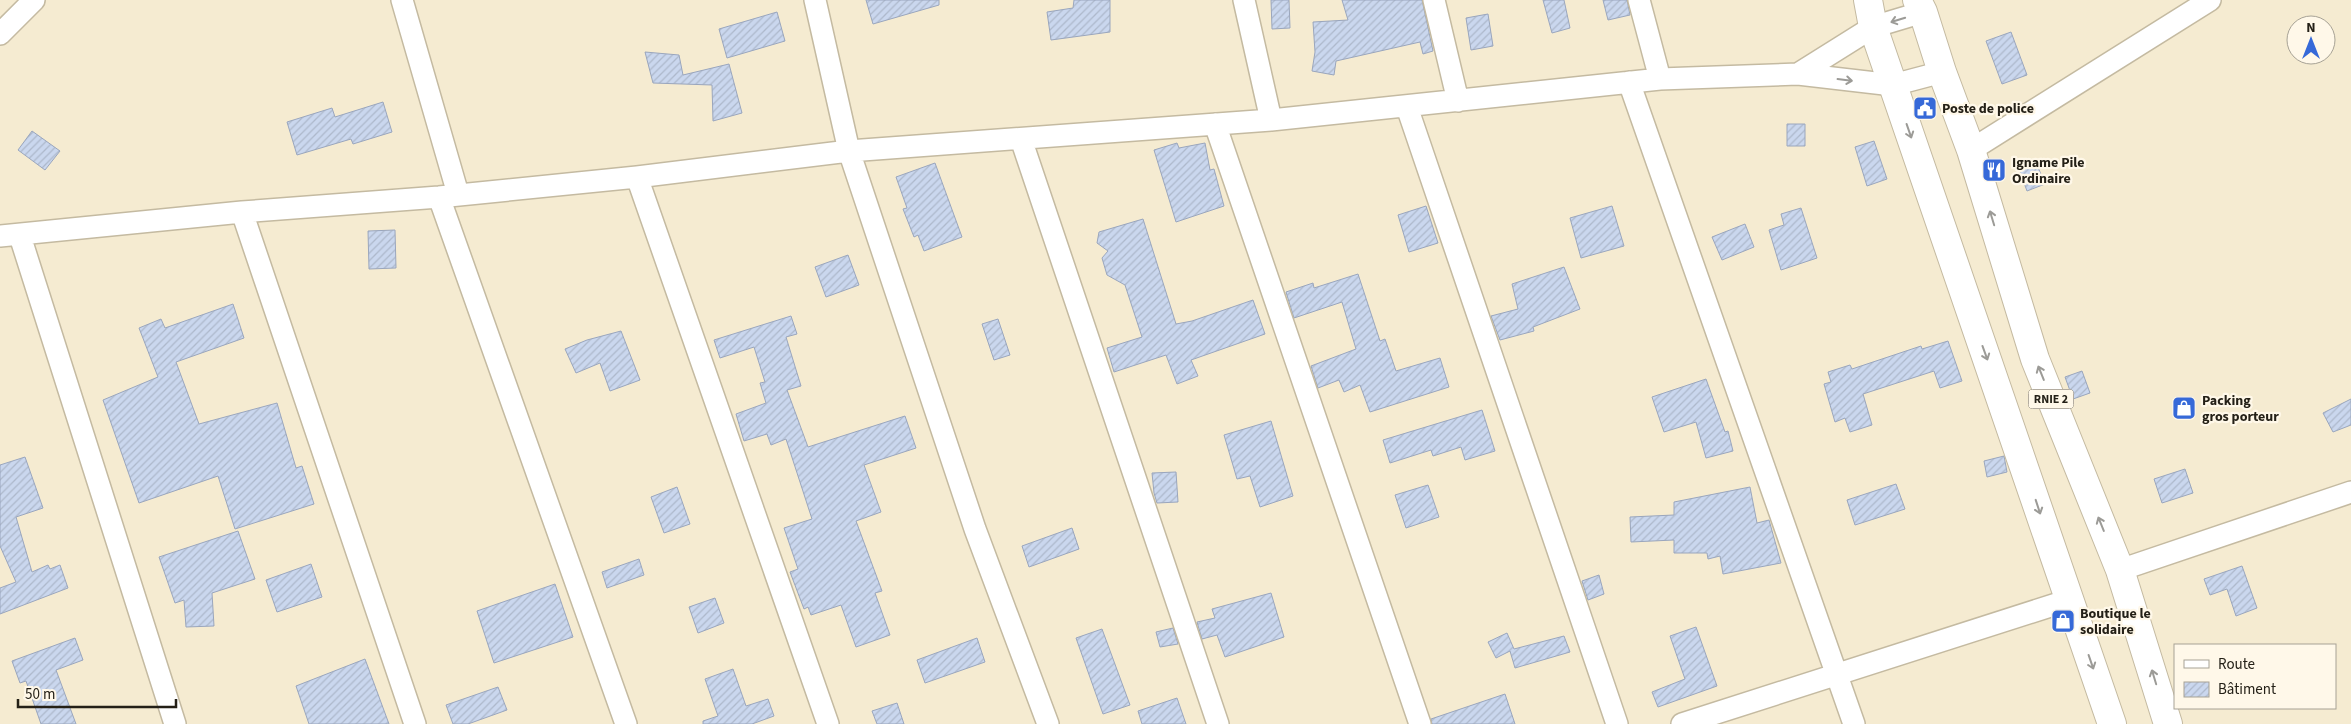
<svg xmlns="http://www.w3.org/2000/svg" width="2351" height="724" viewBox="0 0 2351 724" font-family="'Source Sans 3',sans-serif">
<style>
.building{fill:url(#building-hatch);stroke:#9aa6bd}
.lines{fill:none;stroke-linecap:round;stroke-linejoin:round}
.minor-casing{stroke:#c4baa1;stroke-width:24}
.major-casing{stroke:#c4baa1;stroke-width:30}
.minor{stroke:#fff;stroke-width:21}
.major{stroke:#fff;stroke-width:28}
.oneway{stroke:#9c9b97}
.labels{text-anchor:middle;stroke-width:4.5;stroke-linejoin:round;paint-order:stroke}
.shield{fill:#fff8e9;stroke:#666156;stroke-width:1}
.shield-label{font-size:12px;font-weight:bold;fill:#242017}
.poi-label{font-size:14px;font-weight:bold;fill:#242017;stroke:#fff8e9;text-anchor:start}
</style>
<defs>
<pattern id="building-hatch" width="6" height="6" patternUnits="userSpaceOnUse" patternTransform="scale(1.25)"><rect width="6" height="6" fill="#cad7ee"/><path d="M-1 1l2-2M0 6l6-6M5 7l2-2" fill="none" stroke="#adb8cb"/></pattern>
</defs>
<rect width="100%" height="100%" fill="#f5ebd1"/>
<path class="building" d="M866 0H939V5L873 24Z
M1074 0H1110V32L1051 40 1047 12 1073 8Z
M1271 0H1289L1290 28 1272 29Z
M1342 0H1422L1433 51 1423 54 1420 42 1336 61 1334 75 1312 71 1315 52 1313 22 1348 20Z
M1543 0H1564L1570 28 1552 33Z
M1603 0H1627L1630 15 1608 20Z
M777 12 785 41 727 58 719 29Z
M1488 14 1493 46 1471 50 1466 18Z
M2011 32 2027 75 2002 84 1986 41Z
M645 52 679 55 683 75 729 64 742 113 713 121 712 85 653 83Z
M383 102 392 132 353 144 351 139 297 155 287 122 332 108 335 117Z
M1787 124H1805V146H1787Z
M32 131 60 151 45 170 18 150Z
M1874 141 1887 179 1867 186 1855 147Z
M1177 143 1179 148 1205 143 1210 170 1214 169 1224 206 1176 222 1154 150Z
M2035 160 2045 184 2027 191 2018 167Z
M935 163 962 237 924 251 918 235 914 237 903 209 907 208 896 177Z
M1426 206 1438 243 1409 252 1398 215Z
M1612 206 1624 246 1581 258 1570 218Z
M1801 208 1817 258 1781 270 1769 230 1784 225 1781 214Z
M1143 219 1176 324 1192 321 1253 300 1265 334 1191 360 1198 376 1177 384 1166 355 1114 372 1107 348 1142 337 1125 285 1107 275 1102 258 1108 251 1097 243 1099 232Z
M1745 224 1754 247 1722 260 1712 237Z
M395 230 396 268 369 269 368 231Z
M848 255 859 285 826 297 815 267Z
M1564 267 1580 309 1533 327 1534 331 1500 340 1491 316 1518 309 1512 284Z
M1358 274 1380 341 1385 339 1396 371 1440 358 1449 387 1370 412 1360 385 1344 392 1339 380 1318 388 1311 366 1356 349 1342 302 1294 318 1286 292 1313 283 1314 288Z
M233 304 244 338 176 362 199 424 277 403 296 468 302 466 314 504 235 529 218 476 139 503 103 400 158 377 139 328 161 319 165 328Z
M791 316 797 334 786 337 801 386 787 390 808 447 905 416 916 448 864 465 881 512 856 521 882 591 875 593 890 635 856 647 841 605 811 615 808 607 804 609 790 572 798 569 784 528 812 519 786 439 771 445 767 434 744 441 736 414 766 403 760 383 765 382 754 347 720 358 714 340Z
M998 319 1010 355 994 360 982 324Z
M621 331 640 380 610 391 600 363 576 373 565 349 587 340Z
M1948 341 1962 381 1940 388 1934 371 1863 394 1872 425 1850 432 1845 418 1835 422 1824 384 1831 382 1828 372 1850 365 1852 369 1921 346 1922 349Z
M2082 371 2090 393 2073 399 2065 377Z
M1706 379 1725 432 1728 431 1733 451 1706 458 1696 422 1664 432 1652 397Z
M2351 399V425L2333 432 2323 413Z
M1482 410 1495 451 1465 460 1461 447 1433 456 1431 450 1390 463 1383 440Z
M1271 421 1293 496 1260 507 1250 476 1237 479 1224 435Z
M2004 456 2007 472 1987 477 1984 461Z
M25 457 43 508 16 517 32 572 48 565 50 569 60 565 68 588 0 614V588L16 582 0 546V465Z
M2185 469 2193 493 2162 503 2154 479Z
M1176 472 1178 502 1157 503 1154 493 1152 473Z
M1896 484 1905 509 1855 525 1847 500Z
M1428 485 1439 517 1406 528 1395 495Z
M677 487 690 524 664 533 651 497Z
M1750 487 1757 523 1769 520 1781 563 1723 574 1720 556 1708 559 1707 553H1674V540L1631 542 1630 517 1674 515V502Z
M1072 528 1079 549 1029 567 1022 546Z
M238 531 255 579 212 593 214 626 186 627 184 600 175 603 159 557Z
M639 559 644 575 607 588 602 572Z
M311 564 322 597 277 612 266 580Z
M2242 566 2257 608 2236 616 2227 589 2210 595 2204 579Z
M1599 575 1604 594 1588 600 1582 581Z
M555 584 573 637 494 663 477 611Z
M1271 593 1284 637 1225 657 1217 635 1202 639 1197 622 1215 618 1212 609Z
M715 598 724 623 698 633 689 607Z
M1696 627 1717 686 1658 707 1652 692 1685 679 1670 636Z
M1173 628 1178 644 1160 647 1156 632Z
M1102 629 1130 705 1103 714 1076 638Z
M1507 633 1514 649 1564 636 1570 652 1515 668 1510 651 1496 658 1488 642Z
M75 638 83 660 56 670 76 724H41L26 681 20 683 12 661Z
M977 638 985 662 925 683 917 660Z
M365 659 389 724H309L296 686Z
M733 669 746 706 768 699 774 716 752 724H703V721L718 716 705 679Z
M498 687 507 710 468 724H453L446 705Z
M1505 694 1515 724H1432L1431 719Z
M1177 698 1186 724H1142L1138 711Z
M897 703 904 724H877L872 711Z"/>
<g class="lines">
<g class="minor-casing">
<path id="minor" d="M402 0 458 194
M815 0 849 151 975 529 1048 724
M1244 0 1271 120
M1434 0 1458 101
M1639 0 1660 79
M0 34 34 0
M1798 74 1873 27 1923 12
M1629 82 1854 724
M1407 107 1617 724
M1215 124 1420 724
M1021 139 1218 724
M1971 150 2210 0
M637 177 828 724
M439 197 626 724
M242 212 415 724
M0 236 242 212 439 197 637 177 849 151 1271 120 1660 79 1798 74 1893 85 1942 72
M20 236 175 724
M2120 570 2351 492
M1682 724 2069 600"/>
</g>
<g class="major-casing">
<path id="major" d="M1868 0 1873 27 2112 724
M1917 0 1923 12 1942 72 1971 150 2035 359 2120 570 2168 724"/>
</g>
<use href="#minor" class="minor"/>
<use href="#major" class="major"/>
</g>
<defs><path id="oneway-shaft" d="M-6 0H5M1.5-3L5.5 0L1.5 3" fill="none" stroke-width="1.6" stroke-linecap="round" stroke-linejoin="round" transform="scale(1.25)"/></defs>
<g class="oneway">
<use href="#oneway-shaft" transform="translate(1898 20) rotate(163)"/>
<use href="#oneway-shaft" transform="translate(1845 80) rotate(7)"/>
<use href="#oneway-shaft" transform="translate(1909 131) rotate(71)"/>
<use href="#oneway-shaft" transform="translate(1992 218) rotate(-107)"/>
<use href="#oneway-shaft" transform="translate(1985 353) rotate(70)"/>
<use href="#oneway-shaft" transform="translate(2041 373) rotate(-112)"/>
<use href="#oneway-shaft" transform="translate(2038 507) rotate(72)"/>
<use href="#oneway-shaft" transform="translate(2101 524) rotate(-112)"/>
<use href="#oneway-shaft" transform="translate(2091 662) rotate(71)"/>
<use href="#oneway-shaft" transform="translate(2154 677) rotate(-107)"/>
</g>
<defs>
<g id="civic-square" transform="scale(1.25)"><rect x="-9" y="-9" width="18" height="18" rx="4" fill="#3669d8" stroke="#fff8e9"/><path d="M-.6-6.5H3V-4.5H.6V-3L4-1V1h2V6H-6V1h2V-1L-.6-3ZM-1.2 2.5V6h2.4V2.5Z" fill="#fff"/></g>
<g id="restaurant-square" transform="scale(1.25)"><rect x="-9" y="-9" width="18" height="18" rx="4" fill="#3669d8" stroke="#fff8e9"/><path d="M-5-6h1v4h1v-4h1v4h1v-4h1v5L-1.5 .5V6h-2V.5L-5-1ZM5-6V6H3V1.5H1.5Q1.5-4 5-6Z" fill="#fff"/></g>
<g id="shop-square" transform="scale(1.25)"><rect x="-9" y="-9" width="18" height="18" rx="4" fill="#3669d8" stroke="#fff8e9"/><path d="M-5-2.5h2.3a2.7 3.5 0 0 1 5.4 0H5L5.5 6h-11ZM-1.5-2.5h3a1.5 2.3 0 0 0-3 0Z" fill="#fff"/></g>
</defs>
<g fill-rule="evenodd">
<use href="#civic-square" x="1925" y="108"/>
<use href="#restaurant-square" x="1994" y="170"/>
<use href="#shop-square" x="2184" y="408"/>
<use href="#shop-square" x="2063" y="621"/>
</g>
<g class="labels">
<rect class="shield" x="2028.5" y="389.5" width="45" height="19" rx="4"/>
<g class="shield-label">
<text x="2051" y="403">RNIE 2</text>
</g>
<g class="poi-label">
<text x="1942" y="113">Poste de police</text>
<text x="2012" y="167">Igname Pile<tspan x="2012" dy="16">Ordinaire</tspan></text>
<text x="2202" y="405">Packing<tspan x="2202" dy="16">gros porteur</tspan></text>
<text x="2080" y="618">Boutique le<tspan x="2080" dy="16">solidaire</tspan></text>
</g>
</g>
<rect x="2174" y="644" width="162" height="65" fill="#fff8e9" stroke="#a7a295"/>
<rect x="2184" y="660" width="25" height="8" fill="#ffffff" stroke="#a7a295"/>
<text x="2218" y="669" font-size="15" fill="#242017">Route</text>
<rect x="2184" y="682" width="25" height="15" fill="url(#building-hatch)" stroke="#a7a295"/>
<text x="2218" y="694" font-size="15" fill="#242017">Bâtiment</text>
<g transform="translate(2311 40)"><circle r="24" fill="#fff8e9" stroke="#a7a295"/>
<path d="M0-4L9 19L0 12L-9 19Z" fill="#3669d8"/>
<text y="-8" font-size="14" font-weight="bold" text-anchor="middle" fill="#242017">N</text>
</g>
<path d="M18 699v8h158v-8" fill="none" stroke="#242017" stroke-width="2.5"/>
<text x="25" y="699" font-size="15" fill="#242017" stroke="#fff8e9" stroke-width="4" paint-order="stroke">50 m</text>
</svg>
